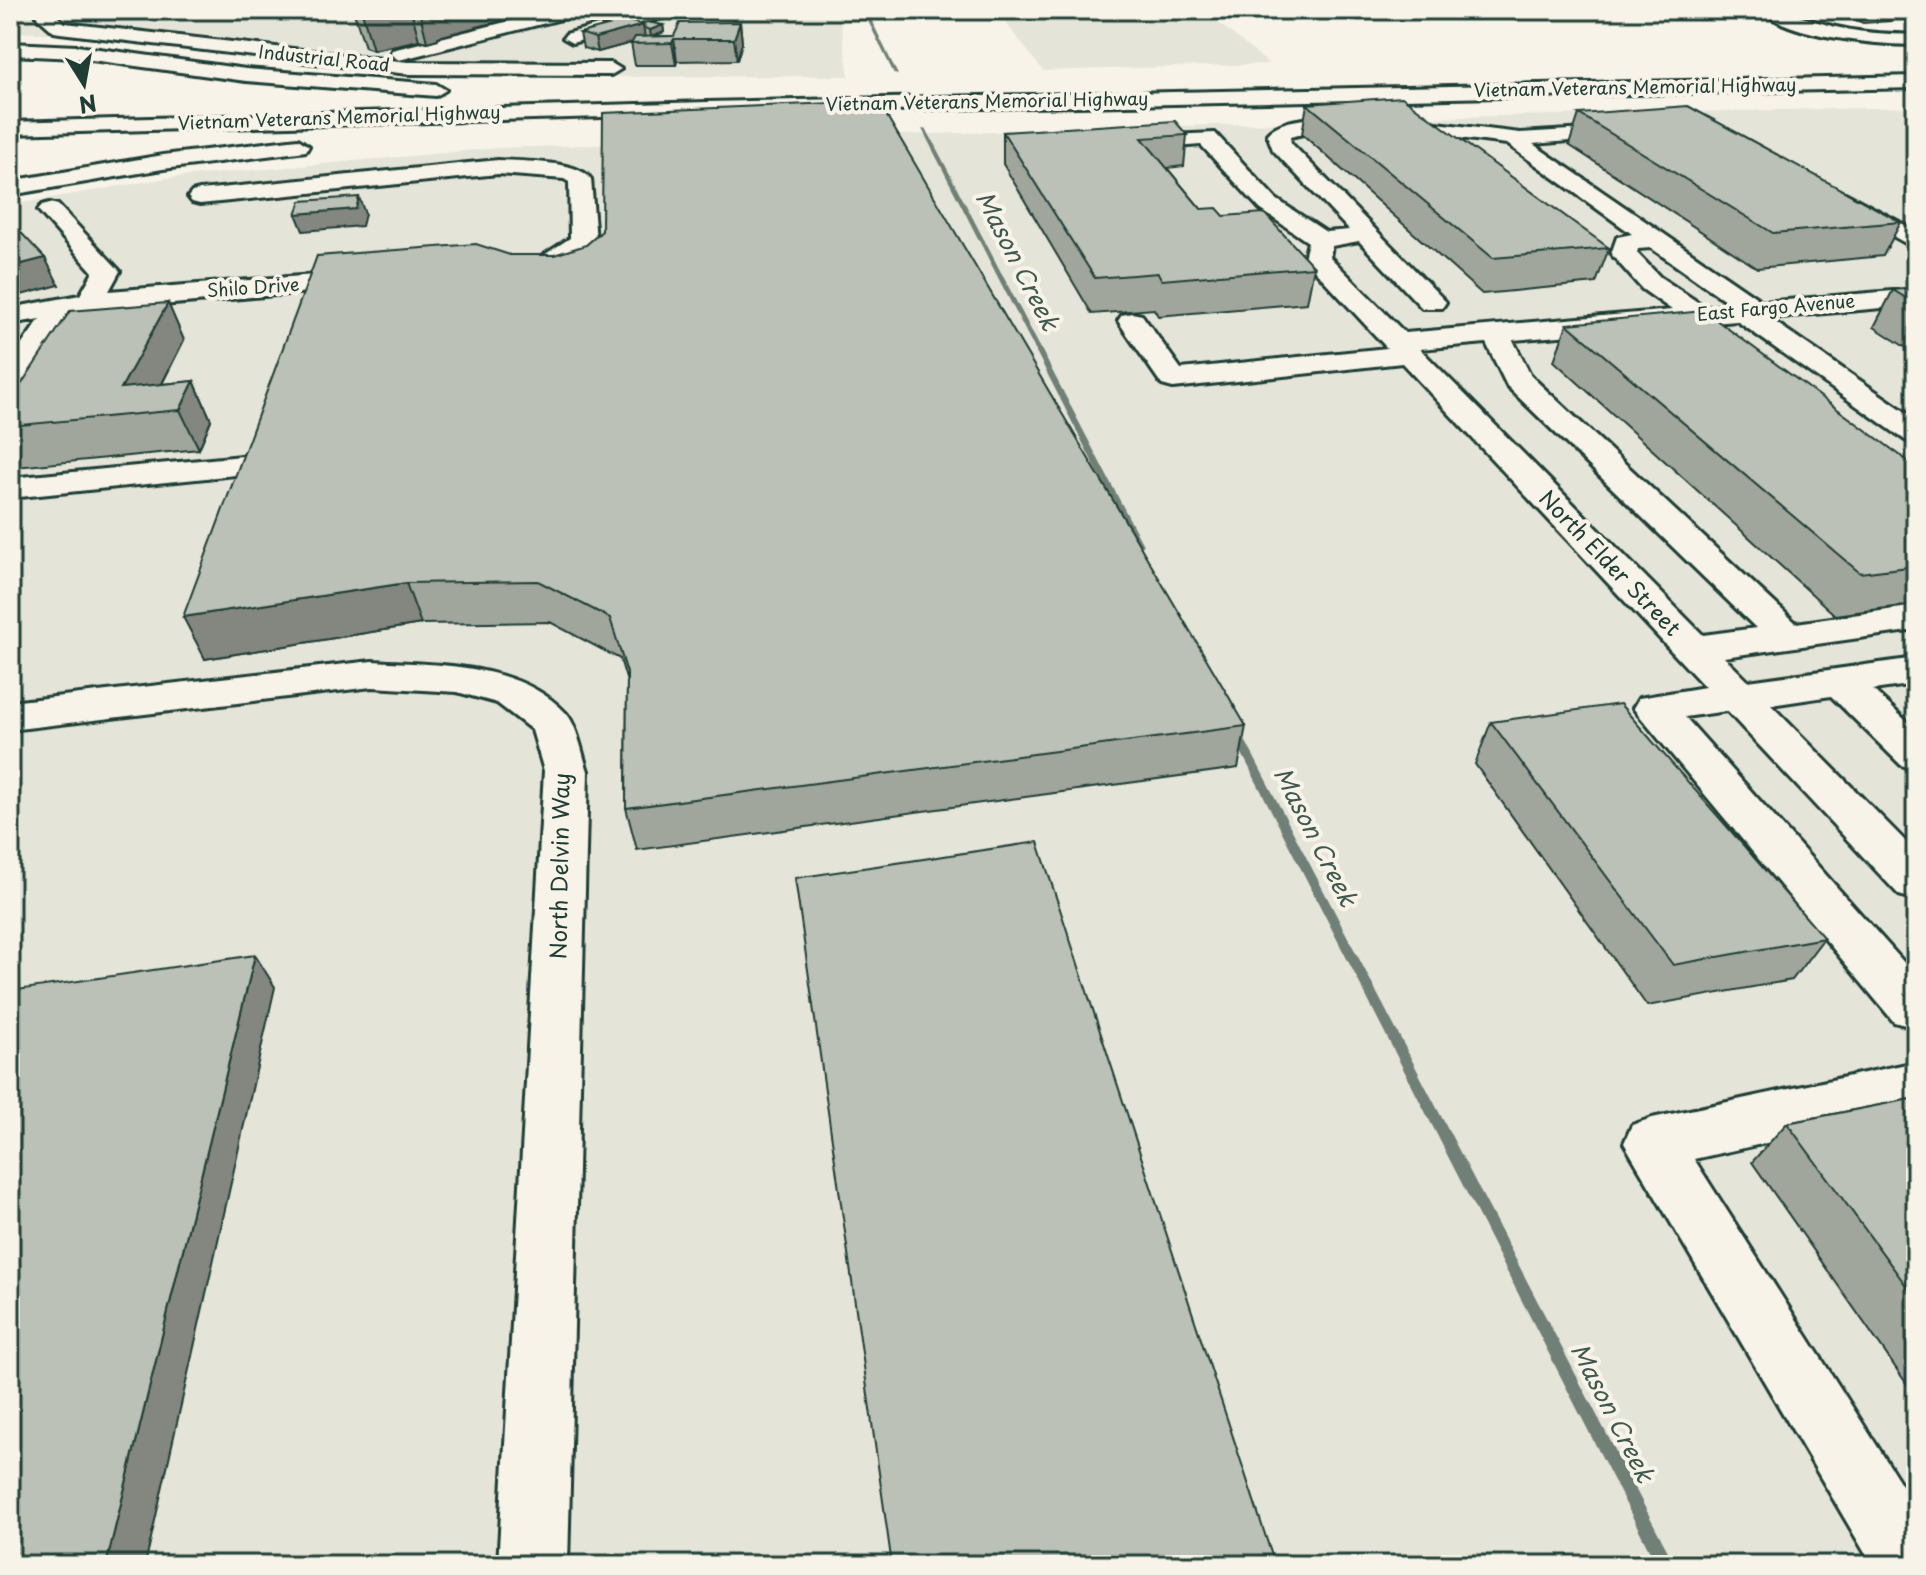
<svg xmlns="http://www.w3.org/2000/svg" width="1926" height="1575" viewBox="0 0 1926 1575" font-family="'Playpen Sans',sans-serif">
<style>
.built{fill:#e5e4d9}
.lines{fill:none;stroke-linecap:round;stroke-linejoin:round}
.stream{fill:#6f8077;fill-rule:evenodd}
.minor-casing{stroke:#1f3d34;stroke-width:6}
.highway-casing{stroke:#1f3d34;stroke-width:6}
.minor{fill:#f7f3e8;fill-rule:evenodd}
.highway{fill:#f7f3e8;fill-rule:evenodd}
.wall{fill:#a1a69d;stroke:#1f3d34;stroke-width:2}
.shaded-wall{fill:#83877f;stroke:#1f3d34;stroke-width:2}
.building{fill:#bbc1b6;stroke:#1f3d34;stroke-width:2}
.labels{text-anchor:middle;stroke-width:8;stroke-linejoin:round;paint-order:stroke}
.far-street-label{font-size:18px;fill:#1f3d34;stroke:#f7f3e8}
.street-label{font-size:22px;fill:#1f3d34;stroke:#f7f3e8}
.water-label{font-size:24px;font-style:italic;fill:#405950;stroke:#f7f3e8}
</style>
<rect width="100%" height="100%" fill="#f7f3e8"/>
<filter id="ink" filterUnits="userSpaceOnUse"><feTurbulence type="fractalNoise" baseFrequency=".0125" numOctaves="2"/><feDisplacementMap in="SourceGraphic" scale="16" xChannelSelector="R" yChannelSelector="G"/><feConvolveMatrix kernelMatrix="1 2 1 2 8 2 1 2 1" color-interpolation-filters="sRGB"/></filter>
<g filter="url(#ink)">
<path class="built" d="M10 10H867L839 12 849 76 493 77 324 68 94 35 10 32Z
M996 10H1319L1210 16 1269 64 1043 71Z
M1916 107V1565H10V205L167 178 498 148 1457 117Z"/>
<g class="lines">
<path class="stream" d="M874 10H879L869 15 898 75 894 74 865 15Z
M922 129 927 130 1143 545 1142 547 1139 548 1135 545Z
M1237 730 1242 734 1675 1565H1657L1232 734Z"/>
<g class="minor-casing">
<path id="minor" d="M36 10H50L65 23 408 62 611 63 621 69 611 75 408 74 60 33 54 32 37 17Z
M554 10H584L581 14 399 60 390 54 392 50Z
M651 10H679L676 14 572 43 563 38 566 34Z
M1761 10C1786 10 1805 19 1828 25 1857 33 1887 34 1916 35V45C1878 45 1788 37 1761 10Z
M1325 117 1395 118 1520 133 1637 126 1641 130 1630 136 1533 144 1763 302 1916 289V305L1769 318 1916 419V443L1905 440 1737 321 1513 340 1531 376 1796 623 1916 606V630L1724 657 1748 681 1916 658V684L1873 690 1916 730V770L1901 765 1831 696 1771 705 1916 852V900L1899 895 1727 711 1685 717 1916 976V1028L1894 1022 1633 708 1639 698 1705 687 1402 363 1173 388 1162 385 1118 321 1122 315 1132 313 1142 315 1181 369 1387 348 1308 263 1304 258 1308 242 1260 209 1201 145 1126 151 1115 144 1126 137 1215 133 1276 199 1326 232 1349 230 1273 150 1267 134C1280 119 1307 119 1325 117ZM1325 129 1395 130 1507 144 1632 234 1617 237 1611 254 1642 289 1672 310 1405 333 1330 257 1332 246 1359 241 1422 308H1442L1446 302 1291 143 1290 137ZM1651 248 1732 305 1705 307 1660 277 1637 253 1638 249ZM1486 343 1507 386 1756 628 1703 635 1420 349Z
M498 160C522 162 577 160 591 179L596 241 592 246C564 264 540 282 505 274L501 268 505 262 538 259 570 238 569 182 564 179 498 174 200 204 192 202 188 197 192 192 200 190Z
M1845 193 1916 231V249L1837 205 1833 200 1837 195Z
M50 203 58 205 120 271 109 291 365 271 374 273 378 279 374 285 365 287 72 313 21 389 10 392V361L40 319 10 324V308L80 295 93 272 38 210 42 205Z
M253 455 265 458 269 465 265 472 10 498V478Z
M372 661C436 665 518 662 566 713 578 727 582 754 588 771L568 1565H498L544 771 532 730 497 703 457 692 372 687 10 730V702Z
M1916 1062V1110L1694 1159 1916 1507V1565H1872L1624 1143 1632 1125 1652 1118Z"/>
</g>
<g class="highway-casing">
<path id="highway" d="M10 43 77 46 246 69 436 84 446 90 436 96 246 81 77 58 10 55Z
M1916 76V88L707 114 10 134V122L707 102Z
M298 139 309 146 306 151 163 169 10 195V181L163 155Z"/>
</g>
<use href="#minor" class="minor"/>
<use href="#highway" class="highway"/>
</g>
<path class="wall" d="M353 10H411L412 16 411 10H531V13L438 37V39L427 42 419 40 373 50 365 47Z
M1833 10H1895L1890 21 1863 23Z
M740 22 742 43 737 60 677 61 676 65H635L631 43 598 52 583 48 580 33 602 28 601 24H640L663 25 664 32 652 36H674Z
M1307 104 1609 248 1596 283 1482 294 1302 134Z
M1579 114 1901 222 1883 256 1757 268 1569 145Z
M1003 132 1187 135 1184 166 1167 168 1201 209 1224 216 1314 267 1307 303 1158 316 1154 309 1092 314 1003 164Z
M317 256 1246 726 1238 768 637 850 626 808 627 682 620 659 550 622 421 624 205 659Z
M1916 288V354L1874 327 1893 290Z
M1567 324 1916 467V604L1835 615 1554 361Z
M184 340 162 384 194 381 211 420 199 449 16 467 10 457V401Z
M1491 722 1824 938 1792 980 1647 1006 1475 764Z
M1916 1098V1397L1752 1162 1787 1123Z"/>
<path class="shaded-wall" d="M370 10H411L419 40 373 50 362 12Z
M419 10H531V13L438 37V39L427 42Z
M740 22 742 43 737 60 734 39Z
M643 25 645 39 598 52 595 38Z
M663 25 664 32 651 37 650 30Z
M674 39 677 61 676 65 672 43Z
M359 197 365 214 362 226 303 231 296 214Z
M45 258 59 285 10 298V267Z
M168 303 184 340 147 413 121 388Z
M194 381 211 420 199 449 180 410Z
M406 583 421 624 205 659 183 617Z
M255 955 275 987 145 1565H106Z"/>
<path class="building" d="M622 19 643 25 595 38 580 33 608 26 601 24Z
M647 22 663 25 650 30 644 28 643 25 640 24Z
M740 22 734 39H674L672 43 631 44 635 37 674 36 680 23Z
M1402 97 1609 248 1493 258 1307 104Z
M878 101 1246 726 626 808 627 673 610 618 538 581 406 583 183 617 317 256 476 244 510 255H554L586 245 602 231 603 113Z
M1688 106 1901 222 1773 233 1579 114Z
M1175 121 1187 135 1142 138 1201 209 1217 208 1224 216 1264 213 1314 267 1162 280 1158 273 1095 278 1003 132Z
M359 197 356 209 296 214 301 201Z
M10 221 45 258 10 267Z
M1916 288V304L1893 290Z
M168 303 121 388 194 381 180 410 10 426V401L70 311Z
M1704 311 1916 467V566L1860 573 1567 324Z
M1620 704 1824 938 1673 965 1491 722Z
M1038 842 1275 1565H892L795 878Z
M255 955 106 1565H10V991Z
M1916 1098V1299L1787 1123Z"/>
</g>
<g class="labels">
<g class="far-street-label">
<text transform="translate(324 59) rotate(6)" y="6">Industrial Road</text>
<text transform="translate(1635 88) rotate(-1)" y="6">Vietnam Veterans Memorial Highway</text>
<text transform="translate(987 102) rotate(-1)" y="6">Vietnam Veterans Memorial Highway</text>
<text transform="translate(339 118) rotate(-2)" y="6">Vietnam Veterans Memorial Highway</text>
<text transform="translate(253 288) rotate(-4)" y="6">Shilo Drive</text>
<text transform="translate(1776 308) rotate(-5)" y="6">East Fargo Avenue</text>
</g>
<g class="street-label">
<text transform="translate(1610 563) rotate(46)" y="8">North Elder Street</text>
<text transform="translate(560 866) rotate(-89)" y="8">North Delvin Way</text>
</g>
<g class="water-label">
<text transform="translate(1017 261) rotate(63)" y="8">Mason Creek</text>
<text transform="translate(1315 837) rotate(63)" y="8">Mason Creek</text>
<text transform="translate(1612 1413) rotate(63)" y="8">Mason Creek</text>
</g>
</g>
<rect width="1926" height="1575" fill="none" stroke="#f7f3e8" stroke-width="40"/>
<rect x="20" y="20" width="1886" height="1535" fill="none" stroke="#1f3d34" stroke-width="3" filter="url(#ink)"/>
<g transform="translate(84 84) rotate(169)" stroke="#f7f3e8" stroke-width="6" paint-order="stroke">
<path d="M0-6L14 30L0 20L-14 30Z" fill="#1f3d34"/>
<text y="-12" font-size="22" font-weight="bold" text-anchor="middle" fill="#1f3d34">N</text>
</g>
</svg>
